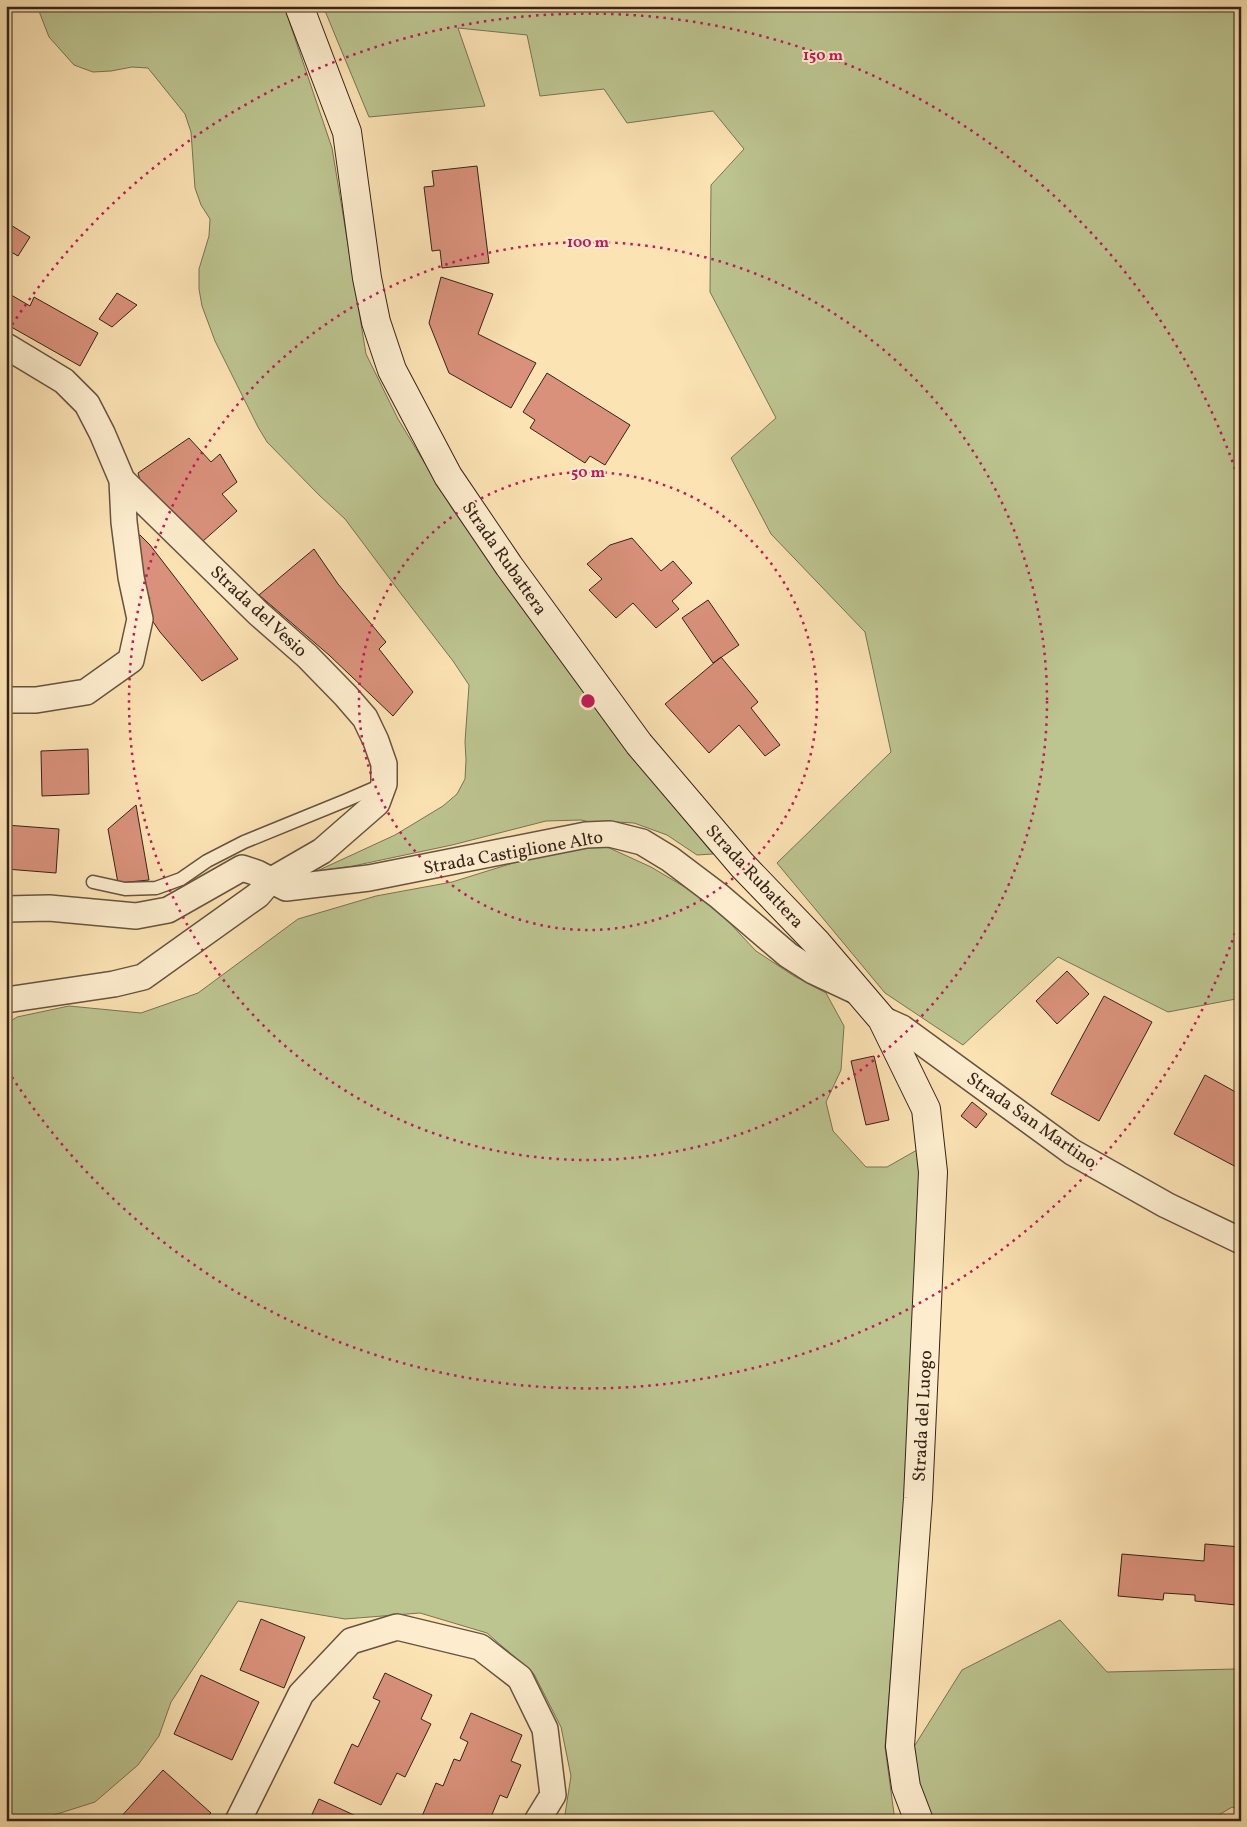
<svg xmlns="http://www.w3.org/2000/svg" width="1247" height="1827" viewBox="0 0 1247 1827" font-family="Vollkorn,serif">
<style>
.green{fill:#bcc490;stroke:#787454}
.building{fill:#d9917b;stroke:#352318}
.lines{fill:none;stroke-linecap:round;stroke-linejoin:round}
.lane-casing{stroke:#67533f;stroke-width:15}
.street-casing{stroke:#67533f;stroke-width:28}
.secondary-casing{stroke:#352318;stroke-width:30}
.lane{stroke:#fdedce;stroke-width:12}
.street{stroke:#fdedce;stroke-width:25}
.secondary{stroke:#fdedce;stroke-width:28}
.ring{fill:none;stroke:#c2185b;stroke-width:2.5;stroke-dasharray:2.5 5}
.labels{text-anchor:middle;stroke-width:4;stroke-linejoin:round;paint-order:stroke}
.street-label{font-size:18px;fill:#352318;stroke:#fdedce}
.centre{fill:#c2185b;stroke:#fdedce;stroke-width:2.5}
.ring-label{font-size:15px;text-anchor:middle;font-weight:bold;fill:#c2185b;stroke:#fdedce;stroke-width:4;stroke-linejoin:round;paint-order:stroke}
</style>
<rect width="100%" height="100%" fill="#fce3b4"/>
<filter id="stains"><feTurbulence type="fractalNoise" baseFrequency=".004" numOctaves="4"/><feColorMatrix values="0 0 0 0 .2 0 0 0 0 .09 0 0 0 0 .02 0 0 0 .5 -.17"/></filter>
<radialGradient id="worn" r=".72"><stop offset=".6" stop-color="#630" stop-opacity="0"/><stop offset="1" stop-color="#630" stop-opacity=".3"/></radialGradient>
<path class="green" d="M37 6H284L332 148 366 354 398 419 453 510 614 734 713 854 697 855 667 835 634 823 617 822 599 824 581 820 546 821 452 845 353 866 317 871 395 835 443 806 457 794 465 779 466 760 465 742 469 685 453 661 402 595 345 519 319 495 267 442 258 427 215 341 202 306 199 289V269L209 236 210 219 201 205 195 188 191 132 185 114 148 68 132 67 111 71 93 72 74 65 49 37Z
M323 6H1241V998L1168 1012 1058 957 963 1045 885 993 777 863 891 752 865 632 771 534 731 458 776 418 710 292 711 185 744 149 713 111 627 123 604 89 540 96 527 35 458 28 485 106 369 117Z
M605 846 651 867 710 902 756 951 794 976 826 993 844 1026 841 1070 826 1102 833 1131 866 1167H887L924 1146 919 1314 885 1747 895 1821H564L571 1776 561 1727 534 1674 487 1633 420 1613 345 1619 238 1601 171 1702 159 1736 138 1765 95 1802 35 1821H6V1024L17 1017 69 1006 141 1013 198 993 298 919 376 896 452 882 555 850Z
M1060 1620 1107 1672 1235 1669 1241 1633V1810L1232 1807 1209 1821H934L920 1799 910 1753 962 1670Z"/>
<path class="building" d="M477 166 489 263 442 268 440 250 432 251 424 187 434 186 432 171Z
M6 222 30 237 18 256 6 249Z
M441 277 493 294 478 334 536 363 511 408 449 373 429 323Z
M6 292 30 306 34 297 98 333 80 366 6 324Z
M117 293 137 305 112 327 99 319Z
M547 373 630 425 605 465 590 456 585 463 530 428 535 420 523 412Z
M189 438 211 462 220 454 237 482 222 494 237 511 194 549 144 494 138 473Z
M140 535 150 545 238 659 202 681 160 632 141 604 150 599 141 582 133 538Z
M632 538 661 571 673 561 692 583 672 601 679 609 656 628 633 603 616 618 589 590 602 579 587 564 610 545Z
M314 549 338 584 386 642 379 649 413 692 393 716 329 655 259 595Z
M708 600 739 645 713 663 682 618Z
M6 613 10 634H6Z
M721 657 758 702 751 708 780 745 765 756 739 725 709 753 665 704Z
M88 749 89 794 42 796 41 751Z
M136 805 149 880 118 883 108 829Z
M6 825 59 829 56 873 6 869Z
M1067 971 1089 994 1057 1024 1036 1001Z
M1104 996 1152 1022 1099 1121 1051 1094Z
M874 1056 889 1120 866 1125 851 1061Z
M1205 1075 1241 1095 1240 1169 1174 1134Z
M972 1102 987 1114 976 1128 961 1116Z
M1205 1544 1241 1547 1236 1605 1195 1601V1595L1164 1593 1163 1600 1118 1596 1122 1554 1204 1561Z
M261 1619 305 1637 284 1688 240 1670Z
M385 1673 432 1695 421 1719 431 1724 405 1777 397 1773 381 1805 334 1783 352 1744 358 1747 380 1701 373 1698Z
M201 1675 259 1702 232 1760 174 1734Z
M471 1713 522 1735 511 1761 521 1765 507 1798 500 1795 491 1817 487 1815 484 1821H420L436 1783 443 1786 454 1759 460 1761 468 1742 460 1738Z
M163 1770 211 1813 203 1821H120L119 1819Z
M319 1799 367 1821H309Z"/>
<g class="lines">
<g class="lane-casing">
<path id="lane" d="M93 882 125 889 156 888 181 879 207 861 244 842 347 800 384 784"/>
</g>
<g class="street-casing">
<path id="street" d="M6 346 64 381 87 404 102 433 122 480 259 614 307 656 346 696 365 718 376 741 384 764V784L377 803 322 851 270 881 258 895 143 977 114 984 6 1000
M6 700H36L86 692 131 660 140 619 131 577 124 522 122 480
M6 909 49 908 136 916 168 910 242 868 257 873 286 888 369 878 586 835 610 834 642 842 670 859 719 896 788 955 813 971 860 993
M882 1019 902 1028 1072 1152 1166 1205 1241 1241
M238 1821 301 1694 351 1641 397 1627 480 1647 520 1678 545 1729 553 1795 537 1821"/>
</g>
<g class="secondary-casing">
<path id="secondary" d="M299 6 347 132 367 278 376 322 392 370 448 476 509 566 639 744 742 865 817 943 882 1019 926 1109 933 1172 918 1498 900 1746 906 1787 919 1821"/>
</g>
<use href="#lane" class="lane"/>
<use href="#street" class="street"/>
<use href="#secondary" class="secondary"/>
</g>
<g class="ring">
<circle cx="588" cy="701" r="229"/>
<circle cx="588" cy="701" r="459"/>
<path d="M1240 919A688 688 0 0 1 8 1071M8 331A688 688 0 0 1 1240 483"/>
</g>
<g class="labels">
<g class="street-label">
<text transform="translate(505 558) rotate(55)" y="6">Strada Rubattera</text>
<text transform="translate(259 611) rotate(43)" y="6">Strada del Vesio</text>
<text transform="translate(513 852) rotate(-10)" y="6">Strada Castiglione Alto</text>
<text transform="translate(755 876) rotate(47)" y="6">Strada Rubattera</text>
<text transform="translate(1032 1120) rotate(35)" y="6">Strada San Martino</text>
<text transform="translate(922 1416) rotate(-87)" y="6">Strada del Luogo</text>
</g>
</g>
<circle cx="588" cy="701" r="8" class="centre"/>
<g class="ring-label">
<text x="823" y="60">150 m</text>
<text x="588" y="247">100 m</text>
<text x="588" y="477">50 m</text>
</g>
<rect width="1247" height="1827" fill="none" stroke="#fce3b4" stroke-width="25"/>
<rect x="8" y="8" width="1232" height="1812" fill="none" stroke="#352318" stroke-width="2.5"/>
<rect x="12" y="12" width="1222" height="1802" fill="none" stroke="#352318"/>
<rect width="100%" height="100%" filter="url(#stains)"/>
<rect width="100%" height="100%" fill="url(#worn)"/>
</svg>
